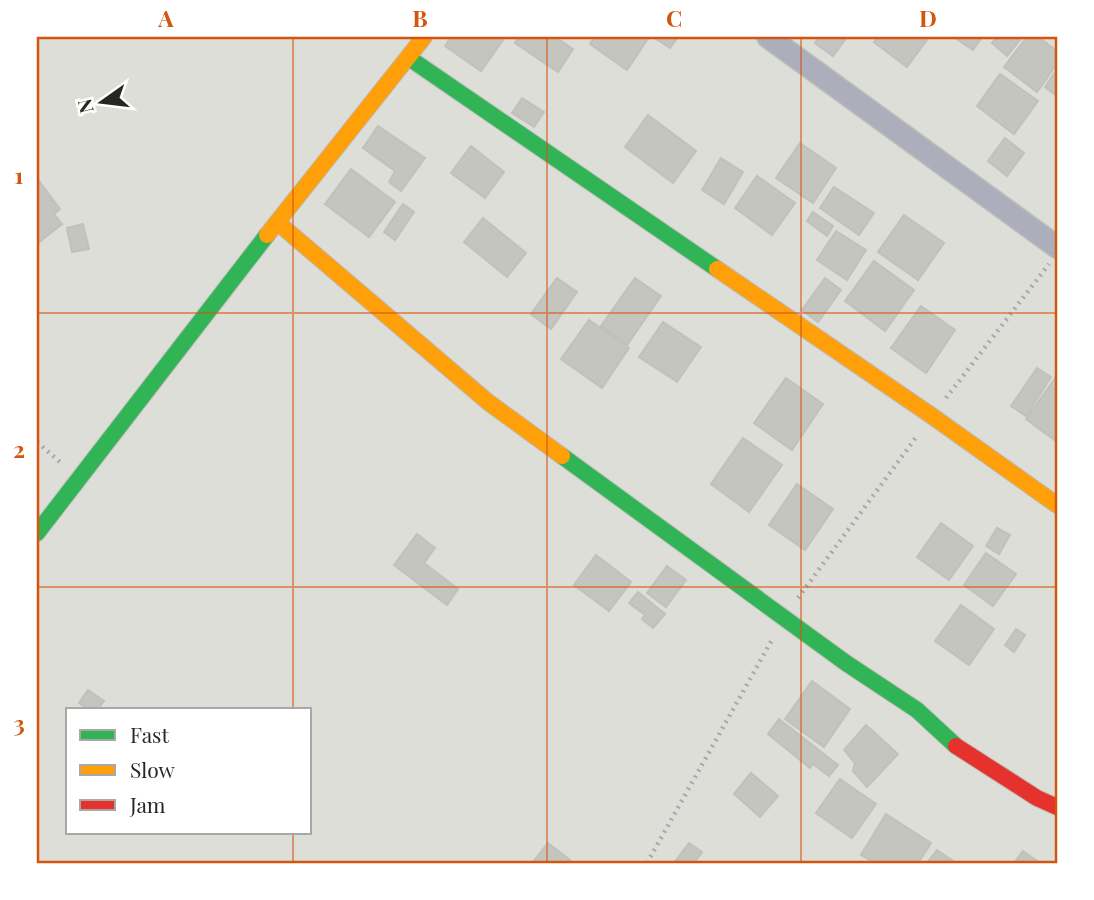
<svg xmlns="http://www.w3.org/2000/svg" width="1094" height="900" viewBox="0 0 1094 900" font-family="'Playfair Display',serif">
<style>
.building{fill:#c5c5c0;stroke:#c0c0bc;stroke-width:2}
.lines{fill:none;stroke-linecap:round;stroke-linejoin:round}
.street-casing{stroke:#bcbcb8;stroke-width:24}
.fast-casing{stroke:#bcbcb8;stroke-width:18}
.slow-casing{stroke:#bcbcb8;stroke-width:18}
.jam-casing{stroke:#bcbcb8;stroke-width:18}
.path{stroke:#a7a8af;stroke-width:4.5;stroke-dasharray:2 5;stroke-linecap:butt}
.street{stroke:#acaebc;stroke-width:21}
.fast{stroke:#30b455;stroke-width:16}
.slow{stroke:#ff9f0a;stroke-width:16}
.jam{stroke:#e5322d;stroke-width:16}
.grid{fill:none;stroke:#d5540e;stroke-width:2;stroke-opacity:0.55}
.neatline{fill:none;stroke:#d5540e;stroke-width:2.5}
.grid-label{font-size:23px;text-anchor:middle;font-weight:bold;fill:#d5540e}
</style>
<rect width="100%" height="100%" fill="#deded8"/>
<path class="building" d="M451 37H505L481 71 445 46Z
M519 37H555L573 49 558 72 515 43Z
M594 37H649L627 70 590 44Z
M653 37H678L670 48Z
M819 37H847L833 56 815 43Z
M878 37H929L907 67 874 42Z
M954 37H982L973 50Z
M997 37H1022L1007 56 992 43Z
M1027 37H1038L1057 51V64L1037 92 1004 67Z
M1057 69V96L1045 87Z
M1000 74 1038 101 1014 134 977 106Z
M522 98 544 112 534 127 512 113Z
M648 115 696 151 673 183 625 147Z
M378 126 425 158 401 191 389 182 395 171 363 148Z
M1005 138 1024 153 1007 176 988 161Z
M800 143 836 168 813 203 776 178Z
M471 146 504 172 485 198 451 173Z
M721 158 743 172 724 204 702 190Z
M351 169 395 202 369 237 325 204Z
M757 176 795 203 772 235 735 208Z
M39 181 60 209 54 214 62 224 37 244V183Z
M834 187 874 213 859 235 820 208Z
M403 204 414 212 395 240 384 232Z
M813 212 833 226 827 236 807 221Z
M904 215 944 243 918 280 878 252Z
M483 218 526 253 507 277 464 242Z
M83 224 89 249 72 252 67 228Z
M836 231 866 250 847 280 817 260Z
M874 261 914 290 885 331 845 301Z
M557 278 577 292 551 329 531 314Z
M635 278 661 296 627 345 601 326Z
M825 278 841 290 818 322 802 310Z
M921 306 955 330 926 373 891 348Z
M589 320 629 348 602 388 561 359Z
M663 322 701 347 677 382 639 357Z
M1037 368 1051 377 1026 416 1011 406Z
M1056 377 1057 378V442L1026 419Z
M786 378 823 404 792 450 754 423Z
M743 438 782 465 749 512 711 484Z
M797 484 833 509 805 550 769 525Z
M941 523 973 546 949 580 917 557Z
M997 528 1010 535 999 554 986 546Z
M417 534 435 548 424 563 458 589 447 605 394 565Z
M986 553 1016 574 993 606 964 585Z
M596 555 631 582 609 611 574 585Z
M667 566 686 580 666 607 647 593Z
M638 592 665 614 653 628 642 619 645 615 629 603Z
M961 605 994 629 969 665 935 641Z
M1016 629 1025 635 1014 652 1005 645Z
M812 681 850 709 824 747 785 719Z
M88 690 104 701 98 709H88L79 703Z
M779 719 838 765 829 776 813 764 810 768 768 734Z
M866 725 898 754 867 787 853 771 855 763 844 750Z
M751 773 778 796 760 817 734 794Z
M840 779 876 804 852 838 816 813Z
M886 814 931 843 918 863H875L861 855Z
M548 843 570 860 567 863H532Z
M689 843 702 852 694 863H674Z
M937 850 956 863H927Z
M1023 851 1040 863H1014Z"/>
<g class="lines">
<g class="street-casing">
<path id="street" d="M768 37 1057 247"/>
</g>
<g class="fast-casing">
<path id="fast" d="M409 58 717 269
M562 456 846 663 917 710 956 746
M37 533 267 235"/>
</g>
<g class="slow-casing">
<path id="slow" d="M277 222 488 402 562 456
M267 235 424 37
M717 269 932 416 1057 505"/>
</g>
<g class="jam-casing">
<path id="jam" d="M956 746 1037 798 1057 807"/>
</g>
<path class="path" d="M946 398 1049 264
M37 442 60 462
M798 598 917 436
M647 863 773 638"/>
<use href="#street" class="street"/>
<use href="#fast" class="fast"/>
<use href="#slow" class="slow"/>
<use href="#jam" class="jam"/>
</g>
<path class="grid" d="M293 37V709M547 37V863M801 37V863M37 313H1057M37 587H1057M293 832V863"/>
<rect width="1094" height="900" fill="none" stroke="#ffffff" stroke-width="77"/>
<rect x="66" y="708" width="245" height="126" fill="#ffffff" stroke="#a8a8a7" stroke-width="2"/>
<rect x="80" y="730" width="35" height="10" fill="#30b455" stroke="#a8a8a7" stroke-width="2"/>
<text x="130" y="743" font-size="21" fill="#262622">Fast</text>
<rect x="80" y="765" width="35" height="10" fill="#ff9f0a" stroke="#a8a8a7" stroke-width="2"/>
<text x="130" y="778" font-size="21" fill="#262622">Slow</text>
<rect x="80" y="800" width="35" height="10" fill="#e5322d" stroke="#a8a8a7" stroke-width="2"/>
<text x="130" y="813" font-size="21" fill="#262622">Jam</text>
<g transform="translate(102 102) rotate(256)" stroke="#ffffff" stroke-width="5" paint-order="stroke">
<path d="M0-5L12 26L0 18L-12 26Z" fill="#262622"/>
<text y="-10" font-size="19" font-weight="bold" text-anchor="middle" fill="#262622">N</text>
</g>
<rect x="38" y="38" width="1018" height="824" class="neatline"/>
<g class="grid-label">
<text x="166" y="27">A</text>
<text x="420" y="27">B</text>
<text x="674" y="27">C</text>
<text x="928" y="27">D</text>
<text x="19" y="184">1</text>
<text x="19" y="458">2</text>
<text x="19" y="732">3</text>
</g>
</svg>
